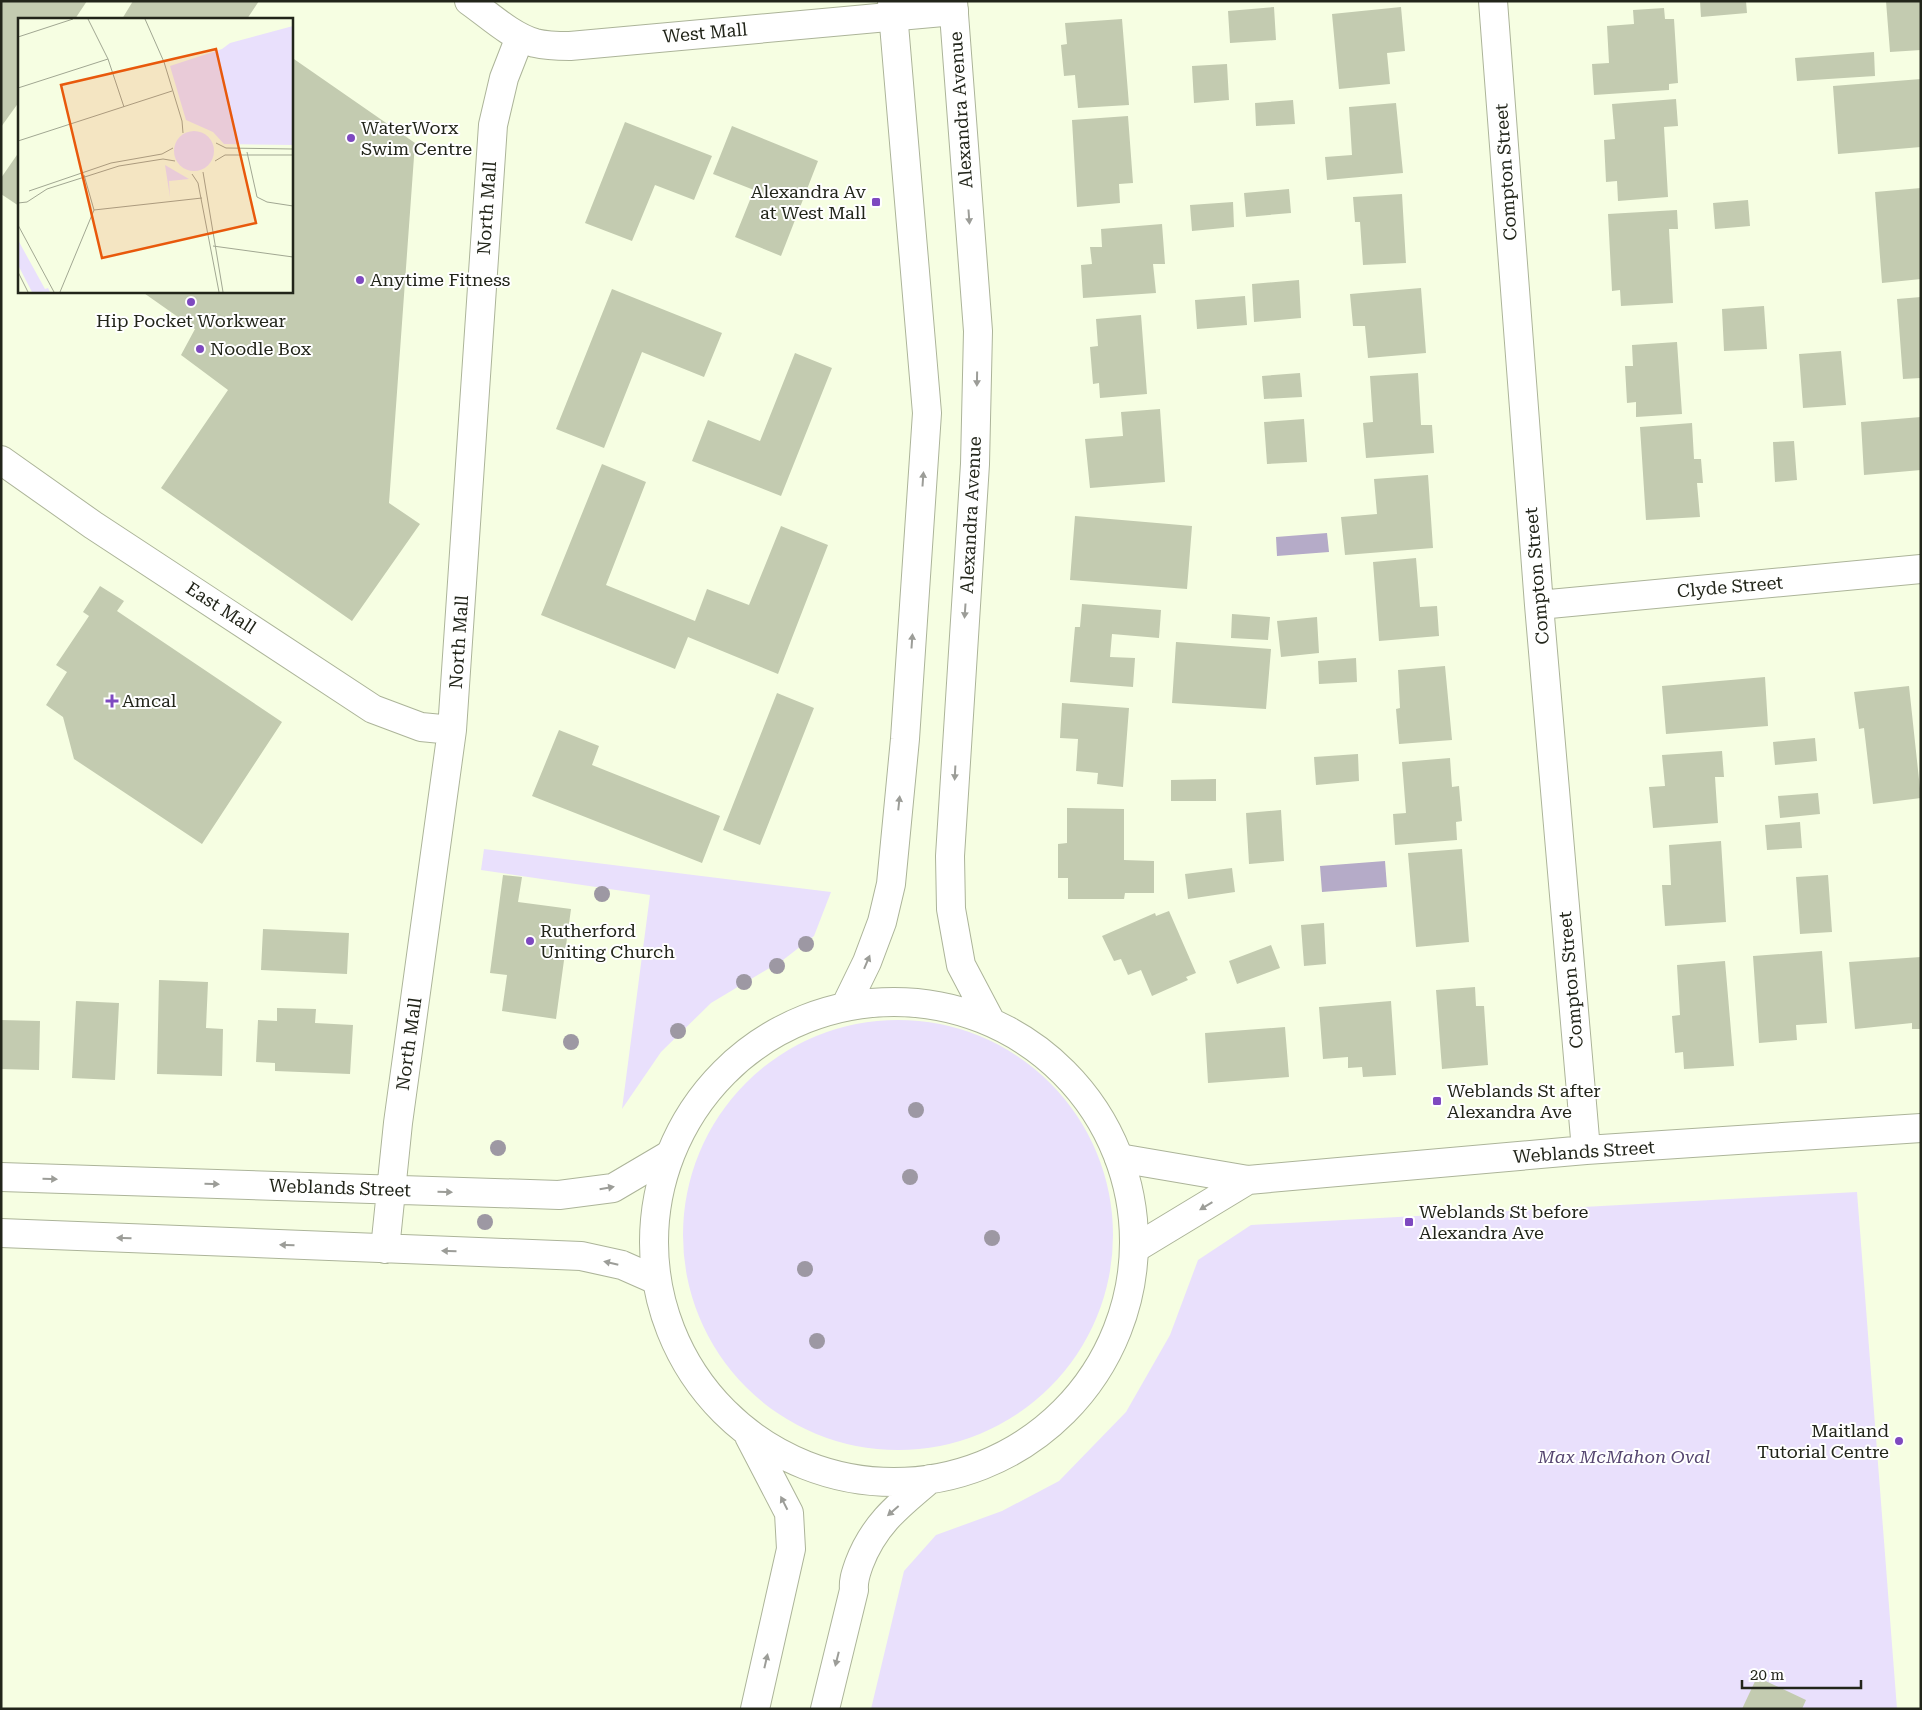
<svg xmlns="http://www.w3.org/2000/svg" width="1922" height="1710" viewBox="0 0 1922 1710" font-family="'Roboto Serif',serif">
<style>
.green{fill:#e9e0fc}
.water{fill:#b5abc8}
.building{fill:#c3cbb0}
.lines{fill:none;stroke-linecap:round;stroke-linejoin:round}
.minor-casing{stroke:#acb499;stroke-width:30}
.major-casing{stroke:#acb499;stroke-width:30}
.minor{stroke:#fff;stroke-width:28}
.major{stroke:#fff;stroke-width:28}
.tree{fill:#9d98a3}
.oneway{fill:#9c9d98}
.poi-dot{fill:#7e49c0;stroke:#fff;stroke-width:2}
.labels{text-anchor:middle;stroke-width:4;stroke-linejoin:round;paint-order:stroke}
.street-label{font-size:18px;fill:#22251a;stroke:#fff}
.poi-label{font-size:18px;fill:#22251a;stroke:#fff;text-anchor:start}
.park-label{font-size:18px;font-style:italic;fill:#554570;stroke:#fff}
.inset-road{fill:none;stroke:#a1a792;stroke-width:1}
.view{fill:#e8590c;fill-opacity:0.15;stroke:#e8590c;stroke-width:2.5}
.inset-edge{fill:none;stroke:#22251a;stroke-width:2.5}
</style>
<rect width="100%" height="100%" fill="#f6fee2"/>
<path class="green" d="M484 849 831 892 814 936 783 960 711 1003 661 1052 622 1109 650 895 481 870Z
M683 1235a215 215 0 1 1 430 0a215 215 0 1 1-430 0Z
M1857 1192 1897 1709H871L904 1571 936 1535 1002 1511 1059 1481 1126 1412 1170 1335 1198 1260 1251 1225Z"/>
<path class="water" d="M1327 533 1329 552 1277 556 1276 537Z
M1385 861 1387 887 1322 892 1320 866Z"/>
<path class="building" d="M1 1H87L75 19H19V102L1 127Z
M133 1H259L247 19H122Z
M1700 1H1746L1747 13 1701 17Z
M1886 1H1921V50L1890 52Z
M1274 7 1276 40 1230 43 1228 11Z
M1401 7 1405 51 1387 53 1390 84 1339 89 1332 14Z
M1664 8 1665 19H1674L1678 83 1669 84V90L1594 95 1592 64 1609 63 1607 26 1634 24 1633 10Z
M1122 19 1129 105 1078 108 1075 75 1064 76 1061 45 1067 44 1065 23Z
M1874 52 1875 76 1797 81 1795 58Z
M291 57 415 143 389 503 420 524 352 621 161 488 228 390 181 355 195 329 141 291H291Z
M1227 64 1229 100 1194 103 1192 66Z
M1921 79V147L1838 154 1833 86Z
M1676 99 1678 126 1664 127 1668 197 1618 201 1617 181 1606 182 1604 140 1615 139 1612 104Z
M1293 100 1295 124 1256 126 1255 103Z
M1396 103 1403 173 1327 180 1325 157 1352 155 1349 107Z
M1128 116 1133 183 1119 184 1120 203 1077 207 1072 120Z
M625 122 712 156 694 200 655 185 632 241 585 223Z
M732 126 818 161 781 256 735 237 754 190 713 174Z
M19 152V206L1 194V178Z
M1921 188V279L1882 283 1875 192Z
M1289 189 1291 213 1246 217 1244 193Z
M1402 194 1406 263 1363 265 1360 222H1355L1353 197Z
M1748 200 1750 226 1715 229 1713 203Z
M1233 202 1234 227 1192 231 1190 205Z
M1677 210 1678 229H1669L1673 303 1621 306 1620 290 1612 291 1608 214Z
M1162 224 1165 264H1153L1156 293 1083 298 1081 265 1092 264 1090 247H1102L1101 229Z
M1299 280 1301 318 1254 322 1252 284Z
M1421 288 1426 353 1368 358 1365 326H1353L1350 294Z
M612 289 722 333 704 377 642 352 604 448 556 429Z
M1245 296 1247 325 1197 329 1195 300Z
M1921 297V378L1903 379 1897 299Z
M1764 306 1767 349 1724 351 1722 309Z
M1141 315 1147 394 1100 398 1099 383 1093 384 1090 347 1098 346 1096 319Z
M1677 342 1682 414 1636 417V402L1627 403 1625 366H1633L1632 345Z
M1841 351 1846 405 1803 408 1799 354Z
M795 353 832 368 781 496 692 461 708 420 760 441Z
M1300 373 1302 397 1264 399 1262 376Z
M1418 373 1421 425H1432L1434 453 1366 458 1363 423 1373 422 1370 376Z
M1160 409 1165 482 1090 488 1085 439 1123 436 1121 412Z
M1921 417V470L1864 475 1861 422Z
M1304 419 1307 462 1267 464 1264 422Z
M1692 423 1694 459H1701L1703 483H1697L1700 517 1646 520 1640 427Z
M1794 441 1797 480 1775 482 1773 442Z
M602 464 646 482 606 585 695 621 707 589 749 605 781 526 828 545 778 674 688 637 675 669 541 615Z
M1428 475 1433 548 1345 555 1341 517 1377 514 1374 479Z
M1075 516 1192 526 1187 589 1070 580Z
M1416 558 1420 607 1437 606 1439 636 1379 641 1373 562Z
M100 586 124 601 117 611 282 722 202 844 74 759 63 717 46 705 67 672 56 665 89 616 83 612Z
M1082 604 1161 610 1159 638 1112 634 1110 657 1135 658 1133 687 1070 682 1075 627H1080Z
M1232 614 1270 617 1268 640 1231 638Z
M1317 617 1319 653 1281 657 1277 621Z
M1176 642 1271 649 1266 709 1172 703Z
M1356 658 1357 682 1319 684 1318 661Z
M1445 666 1452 740 1399 744 1396 709 1400 708 1398 670Z
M1765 677 1768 726 1666 734 1662 686Z
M1909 686 1921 798 1873 804 1864 728 1859 729 1854 692Z
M777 693 814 708 760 845 723 830Z
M1062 703 1129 708 1123 787 1097 784 1098 773 1076 771 1078 739 1060 738Z
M559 730 599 746 592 765 720 816 702 863 532 796Z
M1815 738 1817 761 1775 765 1773 742Z
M1722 751 1724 777H1715L1718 823 1653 828 1649 787 1665 786 1662 755Z
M1358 754 1359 781 1316 785 1314 757Z
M1450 758 1452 787 1459 786 1462 821 1456 822 1457 840 1395 845 1393 814 1406 813 1402 762Z
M1216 779V801H1171V780Z
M1818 793 1820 814 1780 818 1778 796Z
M1067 808 1124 809V860L1154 861V893H1125L1124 899H1068V878H1058V844L1067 843Z
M1281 810 1284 861 1249 864 1246 813Z
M1800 822 1802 848 1767 850 1765 825Z
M1721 841 1726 922 1665 926 1662 885H1671L1669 845Z
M1462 849 1469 942 1416 947 1408 853Z
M1232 868 1235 892 1188 899 1185 874Z
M503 875 522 877 518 902 571 909 556 1019 502 1011 507 975 490 973Z
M1828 875 1832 932 1800 934 1796 877Z
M1169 911 1196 973 1186 977 1188 980 1152 996 1141 970 1128 975 1121 959 1114 961 1102 936 1155 913 1156 916Z
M1324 923 1326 964 1304 966 1301 925Z
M263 929 349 933 347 974 261 970Z
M1271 945 1280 968 1237 984 1229 961Z
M1822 951 1827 1023 1796 1025 1797 1040 1759 1043 1753 956Z
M1921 957V1029H1912V1023L1855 1029 1849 962Z
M1725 961 1734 1066 1684 1069 1683 1052 1675 1053 1672 1016 1680 1015 1677 965Z
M159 980 208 982 206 1028 223 1029 222 1076 157 1074Z
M1475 987 1476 1006H1484L1488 1065 1442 1069 1436 990Z
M76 1001 119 1003 115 1080 72 1078Z
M1391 1001 1396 1075 1363 1077 1362 1067 1348 1068V1057L1323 1059 1319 1007Z
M277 1008 316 1009 315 1023 353 1025 350 1074 275 1071V1063L256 1062 258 1020 277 1021Z
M1 1020 40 1021 39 1070 1 1069Z
M1285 1027 1289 1077 1208 1083 1205 1033Z
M1757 1677 1806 1700 1802 1709H1742Z"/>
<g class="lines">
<g class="minor-casing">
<path id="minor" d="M469 1C489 15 511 36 535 43 547 46 558 46 570 46L954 11
M1493 1 1539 605 1586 1150
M1 460 93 525 373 709 421 727 452 730
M1539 605 1921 569
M1119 1158 1248 1180 1586 1150 1921 1128
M1 1177 559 1195 613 1188 669 1155
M1 1233 581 1256 622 1265 656 1280
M385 1249 398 1123 452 730 493 125 504 78 520 37
M1134 1249 1248 1180"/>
</g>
<g class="major-casing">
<path id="major" d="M953 1 978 331 975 464 950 856 951 909 961 965 990 1020
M654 1242a240 240 0 1 1 480 0a240 240 0 1 1-480 0Z
M846 1005 867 962 882 922 891 884 905 739 927 413 892 1
M749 1436 789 1513 791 1549 755 1709
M825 1709 854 1590C853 1580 856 1573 859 1564 874 1524 899 1505 930 1479"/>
</g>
<use href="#minor" class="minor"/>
<use href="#major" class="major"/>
</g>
<g class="tree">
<circle cx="602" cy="894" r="8"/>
<circle cx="806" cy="944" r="8"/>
<circle cx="777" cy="966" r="8"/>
<circle cx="744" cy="982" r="8"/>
<circle cx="678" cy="1031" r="8"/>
<circle cx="571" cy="1042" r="8"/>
<circle cx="916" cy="1110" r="8"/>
<circle cx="498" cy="1148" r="8"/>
<circle cx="910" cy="1177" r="8"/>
<circle cx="485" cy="1222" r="8"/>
<circle cx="992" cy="1238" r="8"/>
<circle cx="805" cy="1269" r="8"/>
<circle cx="817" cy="1341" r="8"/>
</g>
<defs><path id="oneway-solid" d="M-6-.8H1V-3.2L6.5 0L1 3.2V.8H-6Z" transform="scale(1.25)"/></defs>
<g class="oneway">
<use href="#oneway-solid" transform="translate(969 217) rotate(86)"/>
<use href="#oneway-solid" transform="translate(977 379) rotate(91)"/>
<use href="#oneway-solid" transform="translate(923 479) rotate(-86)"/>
<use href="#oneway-solid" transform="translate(965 611) rotate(94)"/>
<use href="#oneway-solid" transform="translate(912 641) rotate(-86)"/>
<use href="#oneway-solid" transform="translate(955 773) rotate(93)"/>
<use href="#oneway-solid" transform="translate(899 803) rotate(-84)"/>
<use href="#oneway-solid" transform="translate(867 962) rotate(-67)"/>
<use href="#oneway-solid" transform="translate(50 1179) rotate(2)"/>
<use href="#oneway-solid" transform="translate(212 1184) rotate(2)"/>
<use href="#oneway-solid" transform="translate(607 1188) rotate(-10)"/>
<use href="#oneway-solid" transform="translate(445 1192) rotate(2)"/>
<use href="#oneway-solid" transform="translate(1206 1206) rotate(149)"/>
<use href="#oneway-solid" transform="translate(124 1238) rotate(-178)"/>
<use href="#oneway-solid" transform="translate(287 1245) rotate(-178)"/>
<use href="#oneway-solid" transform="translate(449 1251) rotate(-179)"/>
<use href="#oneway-solid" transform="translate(611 1263) rotate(-167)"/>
<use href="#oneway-solid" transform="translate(784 1503) rotate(-117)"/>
<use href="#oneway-solid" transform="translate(893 1511) rotate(139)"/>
<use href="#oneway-solid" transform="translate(837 1659) rotate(104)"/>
<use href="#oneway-solid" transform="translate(766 1661) rotate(-77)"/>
</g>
<g class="poi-dot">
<circle cx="351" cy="138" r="5"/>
<rect x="871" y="197" width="10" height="10" rx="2.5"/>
<circle cx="360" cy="280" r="5"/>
<circle cx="191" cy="302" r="5"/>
<circle cx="200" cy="349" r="5"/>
<path d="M109.5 693.5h5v5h5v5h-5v5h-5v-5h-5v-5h5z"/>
<circle cx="530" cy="941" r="5"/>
<rect x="1432" y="1096" width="10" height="10" rx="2.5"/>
<rect x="1404" y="1217" width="10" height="10" rx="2.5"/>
<circle cx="1899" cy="1441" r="5"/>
</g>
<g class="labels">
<g class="street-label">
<text transform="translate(705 33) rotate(-5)" y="6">West Mall</text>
<text transform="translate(961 110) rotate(-94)" y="6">Alexandra Avenue</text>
<text transform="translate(1506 172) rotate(-94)" y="6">Compton Street</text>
<text transform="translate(487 208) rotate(-86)" y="6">North Mall</text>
<text transform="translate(971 515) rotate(-87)" y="6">Alexandra Avenue</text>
<text transform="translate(1537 576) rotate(-95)" y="6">Compton Street</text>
<text transform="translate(1730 587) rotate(-5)" y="6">Clyde Street</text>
<text transform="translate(221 608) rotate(33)" y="6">East Mall</text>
<text transform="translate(459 642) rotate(-86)" y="6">North Mall</text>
<text transform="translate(1571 980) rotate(-95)" y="6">Compton Street</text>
<text transform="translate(409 1044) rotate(-82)" y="6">North Mall</text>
<text transform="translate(1584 1152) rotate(-4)" y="6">Weblands Street</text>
<text transform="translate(340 1188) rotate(2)" y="6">Weblands Street</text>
</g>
<g class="poi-label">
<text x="361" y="134">WaterWorx<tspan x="361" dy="21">Swim Centre</tspan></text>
<text x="866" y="198" text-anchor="end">Alexandra Av<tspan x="866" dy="21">at West Mall</tspan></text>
<text x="370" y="286">Anytime Fitness</text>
<text x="191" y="327" text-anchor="middle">Hip Pocket Workwear</text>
<text x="210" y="355">Noodle Box</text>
<text x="122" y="707">Amcal</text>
<text x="540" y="937">Rutherford<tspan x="540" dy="21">Uniting Church</tspan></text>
<text x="1447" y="1097">Weblands St after<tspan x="1447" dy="21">Alexandra Ave</tspan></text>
<text x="1419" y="1218">Weblands St before<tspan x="1419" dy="21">Alexandra Ave</tspan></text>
<text x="1889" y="1437" text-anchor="end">Maitland<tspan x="1889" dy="21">Tutorial Centre</tspan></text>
</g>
<g class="park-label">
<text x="1624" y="1463">Max McMahon Oval</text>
</g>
</g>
<g transform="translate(18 18)">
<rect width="275" height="275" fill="#f6fee2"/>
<path d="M275 8V127L206 126 195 114 168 102 152 48 204 31 212 25ZM156 133a20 20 0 1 1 40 0a20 20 0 1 1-40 0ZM147 147 171 161 151 163 152 179ZM0 222 27 271 30 270 32 274H14L0 247Z" fill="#e9e0fc"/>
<path class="inset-road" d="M70 1 90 41 106 89M127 1 146 44 164 103 165 115M0 19 55 1M0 70 90 41M0 123 154 73M198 125 208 130 275 131M229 134 239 179 249 184 275 188M197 143 207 137H275M185 154 205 274M174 156 180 165 201 274M11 173 93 145 144 136 155 130M0 185 9 184 29 171 101 148 145 141 157 143M76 192 184 180M0 207 36 274M195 228 275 239M0 254 10 274M42 274 76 192 66 157"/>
<path class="view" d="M198 31 238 205 84 240 43 67Z"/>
<rect width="275" height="275" class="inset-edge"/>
</g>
<rect width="1922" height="1710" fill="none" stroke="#22251a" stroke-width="5"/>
<path d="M1742 1680v8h119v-8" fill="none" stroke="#22251a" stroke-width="2.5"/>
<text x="1750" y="1680" font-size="15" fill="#22251a" stroke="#ffffff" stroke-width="4" paint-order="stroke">20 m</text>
</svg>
